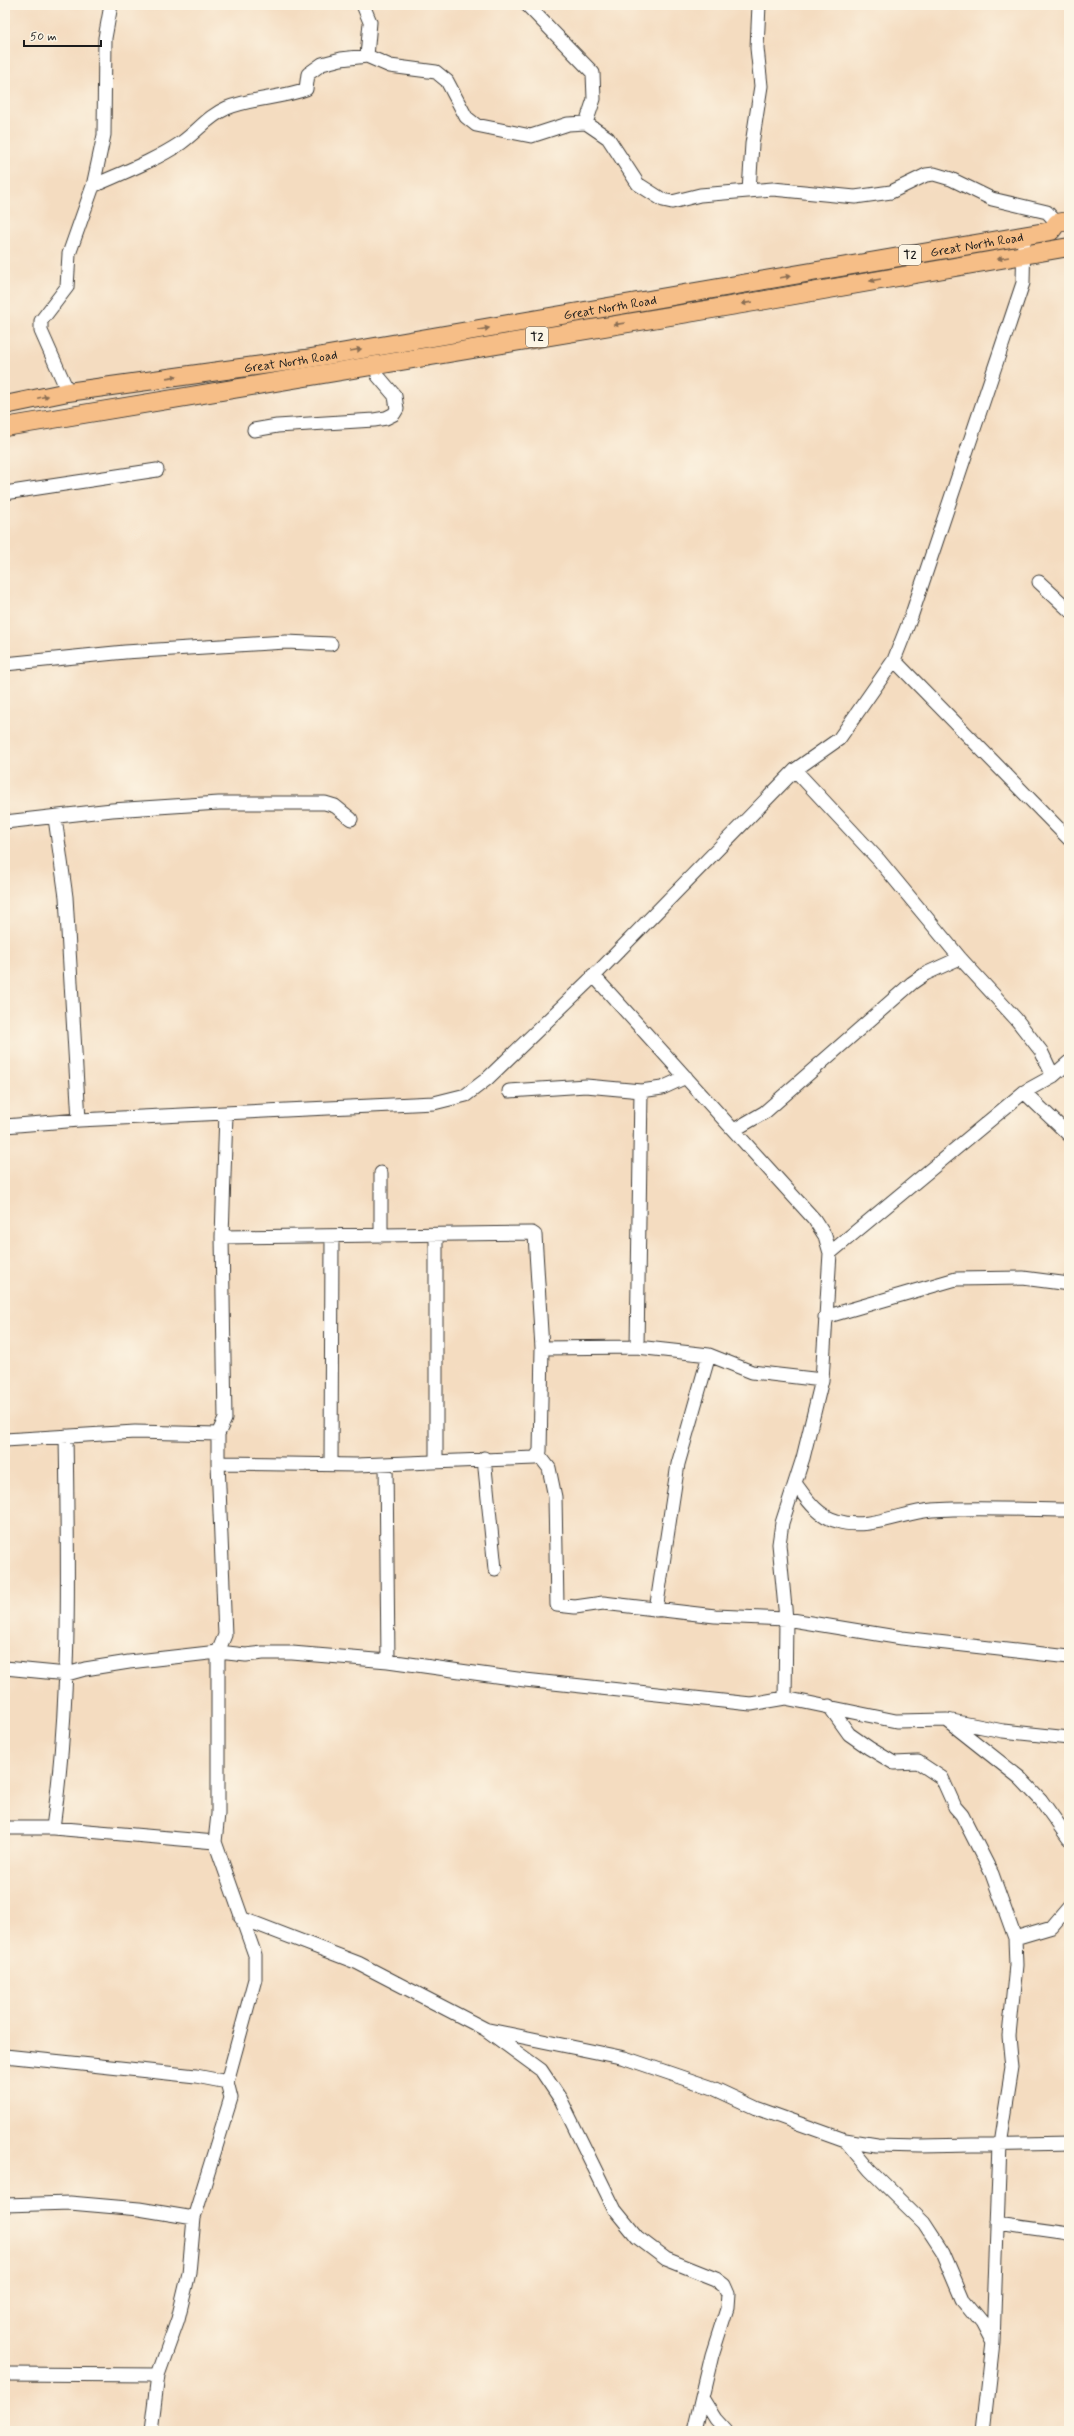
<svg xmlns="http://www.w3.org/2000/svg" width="1074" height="2436" viewBox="0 0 1074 2436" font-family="Mynerve,sans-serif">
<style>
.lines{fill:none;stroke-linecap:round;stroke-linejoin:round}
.minor-casing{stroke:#3c3935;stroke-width:15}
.highway-casing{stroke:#3c3935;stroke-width:20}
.minor{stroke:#fff;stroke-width:13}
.highway{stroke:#f6be87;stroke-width:18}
.oneway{fill:#896d52}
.labels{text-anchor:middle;stroke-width:3;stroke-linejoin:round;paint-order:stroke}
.shield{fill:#fcf5e5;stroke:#5f5d58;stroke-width:1}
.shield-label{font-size:12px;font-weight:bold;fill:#1c1c1c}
.street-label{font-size:13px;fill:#1c1c1c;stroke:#fcf5e5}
</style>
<rect width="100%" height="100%" fill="#fcf5e5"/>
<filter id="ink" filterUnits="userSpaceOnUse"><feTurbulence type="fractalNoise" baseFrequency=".025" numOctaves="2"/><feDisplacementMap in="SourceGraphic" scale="8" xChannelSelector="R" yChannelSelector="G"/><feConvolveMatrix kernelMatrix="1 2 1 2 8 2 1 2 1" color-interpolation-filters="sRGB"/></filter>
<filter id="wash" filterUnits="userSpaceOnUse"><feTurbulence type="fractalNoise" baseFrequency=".012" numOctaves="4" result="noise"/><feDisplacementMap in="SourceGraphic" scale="16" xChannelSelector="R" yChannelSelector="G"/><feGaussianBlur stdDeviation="0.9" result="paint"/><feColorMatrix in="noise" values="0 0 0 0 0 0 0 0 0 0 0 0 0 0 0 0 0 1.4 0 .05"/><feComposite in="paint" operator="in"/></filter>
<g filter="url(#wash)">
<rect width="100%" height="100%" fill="#f4dcc0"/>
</g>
<g filter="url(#ink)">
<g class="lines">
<g class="minor-casing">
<path id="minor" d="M363 5 370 22 367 56
M527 5 593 73 594 99 586 123
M93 186C122 173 154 161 181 143 197 132 208 116 227 108 251 98 282 98 306 89L308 74 322 64 341 59 367 56 390 66 436 72 447 81 466 117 476 125 531 136 568 124 586 123 608 138 638 184 663 200 672 202 700 195 773 189 855 197 891 192 926 175 934 174 951 179 992 199 1047 212 1057 223
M749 191 752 144 761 86 757 48 759 5
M68 392 41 331V321L67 287 69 254 93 186 104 135 105 38 111 5
M254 430 277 426 374 420 386 418 394 414 397 409 395 396 378 376 377 364
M5 493 157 470
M1039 582 1069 610
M894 660 1069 839
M5 664 125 652 286 642 331 644
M795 770 878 859 960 958 1016 1019 1041 1051 1053 1076
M55 818 66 897 79 1120
M5 822 112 810 219 803H325L335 806 351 819
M593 975 814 1219 825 1236 830 1253 822 1380 803 1458 782 1523 779 1544 786 1619 785 1698
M509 1091 586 1086 641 1091 662 1088 686 1077
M1024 1092 1069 1135
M5 1126 79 1120 434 1103 466 1095 487 1079 599 971 795 770 839 739 894 660 911 617 1023 283 1024 235
M734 1130 765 1112 912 983 925 974 960 958
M381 1173V1236
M436 1235V1460
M830 1253 1024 1092 1053 1076 1069 1062
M825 1317 956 1279 1023 1278 1069 1284
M637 1347 641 1091
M542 1348 637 1347 709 1355 752 1372 822 1380
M5 1440 135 1432 218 1434
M539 1455 549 1468 555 1497 557 1605 575 1607 603 1603 715 1616 786 1619 902 1638 1069 1657
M484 1458 495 1569
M218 1463 357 1465 535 1458 540 1451 542 1348 535 1235 532 1233 222 1237
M386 1464 388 1661
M331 1465 332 1237
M795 1483C806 1498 817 1516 837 1521 867 1531 902 1512 932 1510 978 1507 1023 1510 1069 1510
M656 1610 678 1464 709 1355
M5 1668 67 1674 85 1669 129 1662 218 1652 246 1655 263 1653H292L388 1661 525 1680 751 1704 785 1698 896 1721 947 1720 1003 1731 1069 1738
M829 1706 849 1734 869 1748 894 1763 918 1762 942 1778 955 1807 962 1815 992 1874 1015 1938 1016 1965 1009 2036 1012 2068 1000 2144 993 2342 983 2431
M948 1721 1020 1778 1041 1800 1069 1839
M5 1828H53L215 1842
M53 1828C71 1698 68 1567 66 1436
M241 1918 358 1963 485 2029 541 2070 561 2100 615 2210 637 2237 666 2259 716 2279 724 2285 728 2294 727 2308 712 2355 694 2431
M1015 1938 1052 1927 1069 1907
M489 2030 625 2058 713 2088 756 2108 845 2140 876 2145 921 2146 1069 2143
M5 2056 196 2076 227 2082
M845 2140 870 2170 924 2223 943 2252 963 2299 982 2322 992 2341
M5 2205 70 2203 139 2209 194 2218
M997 2223 1069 2233
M5 2374 158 2375
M702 2398 715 2419 726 2431
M151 2431 158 2375 178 2319 189 2273 194 2218 231 2098 227 2082 255 1979V1955L215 1842 218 1814V1652L225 1635 218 1463V1434L225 1419 222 1237 226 1113"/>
</g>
<g class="highway-casing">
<g id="highway">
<path id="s1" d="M5 405 68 392 305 359 1051 231 1057 223 1069 221"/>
<path d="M5 427 760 301 1069 247"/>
</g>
</g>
<use href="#minor" class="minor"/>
<use href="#highway" class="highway"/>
</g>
<defs><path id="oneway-solid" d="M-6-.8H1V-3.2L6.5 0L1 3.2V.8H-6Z"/></defs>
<g class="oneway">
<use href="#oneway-solid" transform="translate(1003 258) rotate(170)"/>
<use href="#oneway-solid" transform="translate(785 277) rotate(-10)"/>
<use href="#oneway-solid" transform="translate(875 280) rotate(170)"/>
<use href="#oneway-solid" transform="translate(747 303) rotate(171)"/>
<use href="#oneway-solid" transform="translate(619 324) rotate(171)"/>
<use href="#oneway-solid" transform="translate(484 329) rotate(-10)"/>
<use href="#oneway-solid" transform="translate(356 350) rotate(-10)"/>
<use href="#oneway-solid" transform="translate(172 377) rotate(-8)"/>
<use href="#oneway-solid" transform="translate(43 397) rotate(-12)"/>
</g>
</g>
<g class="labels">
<g class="shield">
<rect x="899" y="245" width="22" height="20" rx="3"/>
<rect x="526" y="327" width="22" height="20" rx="3"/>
</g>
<g class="shield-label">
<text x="910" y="259">T2</text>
<text x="537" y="341">T2</text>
</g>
<g class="street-label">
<text dy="5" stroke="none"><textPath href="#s1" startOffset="985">Great North Road</textPath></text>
<text dy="5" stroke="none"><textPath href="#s1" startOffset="613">Great North Road</textPath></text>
<text dy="5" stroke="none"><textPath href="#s1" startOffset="289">Great North Road</textPath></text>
</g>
</g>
<rect width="1074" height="2436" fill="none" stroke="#fcf5e5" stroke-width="20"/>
<path d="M24 40v6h77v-6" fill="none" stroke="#1c1c1c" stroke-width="2"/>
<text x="30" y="40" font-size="12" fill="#1c1c1c" stroke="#fcf5e5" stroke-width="3" paint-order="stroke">50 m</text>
</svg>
